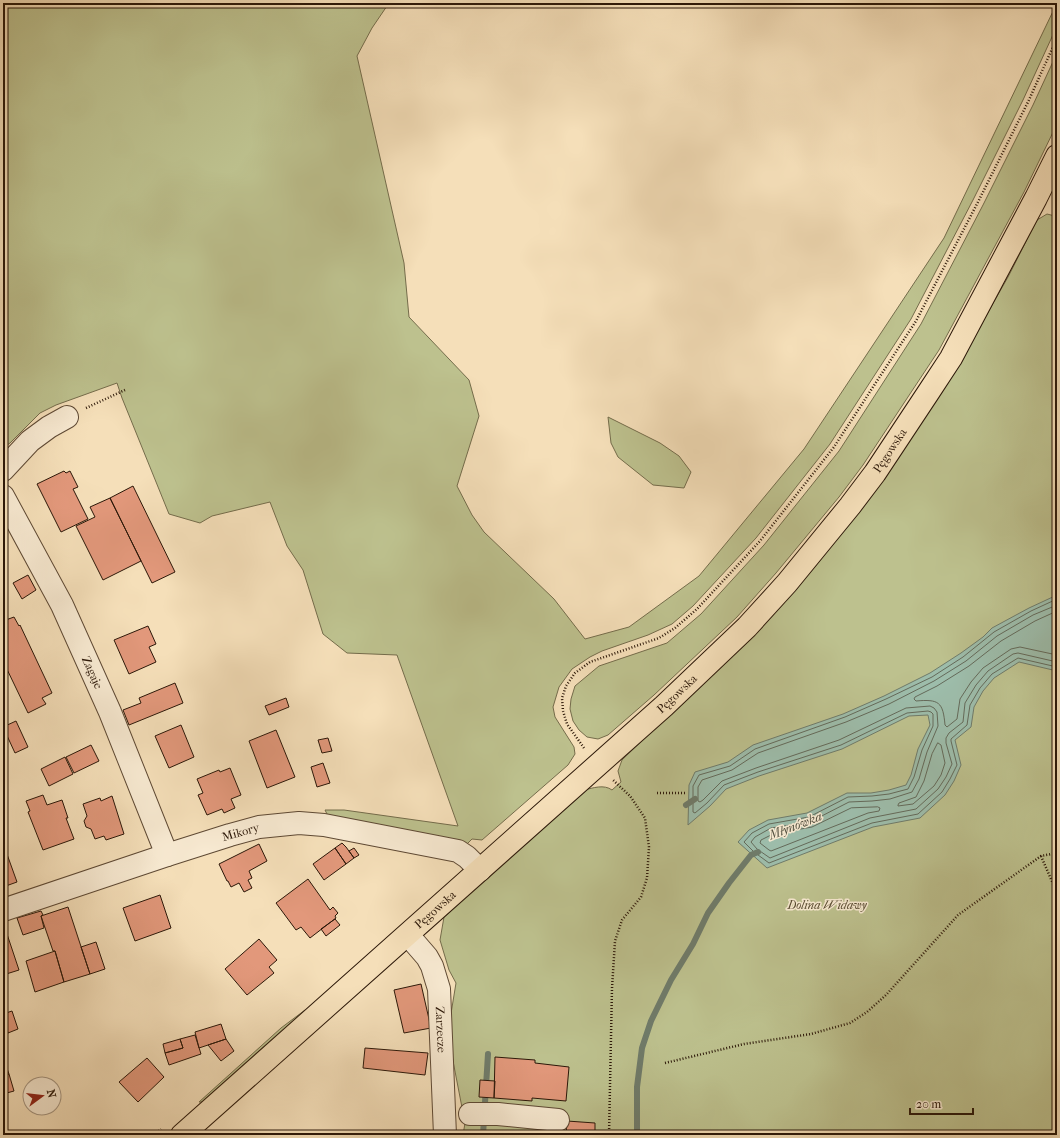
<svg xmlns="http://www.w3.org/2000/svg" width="1060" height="1138" viewBox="0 0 1060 1138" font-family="'IM FELL French Canon',serif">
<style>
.green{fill:#bdc18e;stroke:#746c4b}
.water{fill:#9dbdab;stroke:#6f7b6a}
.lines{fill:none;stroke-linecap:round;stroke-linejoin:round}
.shore{stroke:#646a5a;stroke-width:1}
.stream{stroke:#6f7b6a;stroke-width:6}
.building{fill:#e2987b;stroke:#2b1708}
.minor-casing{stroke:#5e4934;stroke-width:24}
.major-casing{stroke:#2b1708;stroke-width:24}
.path{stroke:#2b1708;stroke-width:2.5;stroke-dasharray:1 2;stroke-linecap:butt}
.minor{stroke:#f8ead2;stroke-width:22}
.major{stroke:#f5dfb9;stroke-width:22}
.labels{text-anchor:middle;stroke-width:3;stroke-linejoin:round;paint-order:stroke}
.street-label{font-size:12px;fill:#2b1708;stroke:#f8ead2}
.park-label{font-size:12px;font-style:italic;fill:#574a30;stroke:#f8ead2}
.water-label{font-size:13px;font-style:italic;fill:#535141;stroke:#f8ead2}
</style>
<rect width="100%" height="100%" fill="#f5dfb9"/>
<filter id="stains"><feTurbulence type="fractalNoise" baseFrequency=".005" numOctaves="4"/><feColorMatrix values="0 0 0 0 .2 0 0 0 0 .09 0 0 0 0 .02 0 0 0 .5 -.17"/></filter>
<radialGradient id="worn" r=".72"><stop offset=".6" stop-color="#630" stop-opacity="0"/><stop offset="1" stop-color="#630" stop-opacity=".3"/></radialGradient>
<path class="green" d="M3 3H389L372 28 357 56 404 263 409 317 469 380 479 416 457 486 472 515 484 532 554 599 585 639 629 627 699 576 804 449 944 238 1057 3V26L1023 100 973 200 911 319 830 444 756 538 693 606 672 624 648 635 602 651 590 657 572 669 559 687 553 707 555 717 574 747 575 754 568 765 482 840 472 839 466 845 329 818 325 810H344L458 826 397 655 347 653 323 634 303 570 287 546 270 502 212 516 200 523 169 514 122 398 117 383 56 405 40 413 10 443 3 448Z
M1057 53V124L1024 192 939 350 863 465 839 497 776 573 737 617 654 695 608 735 598 739 587 737 579 730 573 721 570 709 571 699 575 686 599 666 667 643 701 614 764 545 839 451 921 324 983 205 1033 105Z
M1057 213V1135H463L465 1123 453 1061 448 1032 456 983 449 970 440 940 444 917 584 790C593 788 604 784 612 790L621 782 618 771 622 760 769 617 813 569 858 513 895 461 958 365 1008 277 1037 220 1047 214 1055 216Z
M608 417 660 443 679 456 691 472 684 488 653 485 618 457 611 443Z
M305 1010 293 1024 205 1102H199L281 1028Z"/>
<path class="water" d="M1057 595V671L1019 662 994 678 983 691 974 707 971 727 955 740 961 765 954 781 945 795 920 818 873 827 767 868 738 842 749 830 768 820 807 813 847 793H871L889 790 906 785 911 775 918 749 930 725 928 715 909 716 842 749 759 776 726 789 710 806 688 825 689 785 695 772 728 762 753 745 843 714 884 696 930 673 961 653 983 637 992 628 1029 608Z"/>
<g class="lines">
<path class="shore" d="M1057 599 1031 611 994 632 963 657 932 677 886 699 845 717 755 749 730 766 699 775 693 786V812L695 813 707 803 724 785 758 772 841 745 907 713 928 711 931 712 933 714V726L922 750 914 777 908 789 889 794 872 796 848 797 809 817 769 824 752 833 744 842 754 852 769 863 872 823 918 814 942 792 950 779 957 765 951 741V739L967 725 970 705 980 688 992 674 1018 658 1057 667
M1057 605 1033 615 997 636 966 661 934 681 889 704 846 722 758 753 732 770 702 780 698 787V801L700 802 703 800 722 781 756 768 839 740 906 708 930 706 934 708 937 712 938 726 927 752 919 779 912 792 890 799 872 801 849 802 810 822 771 828 755 837 751 842 757 849 770 858 870 818 916 809 938 789 946 777 952 764 946 743V738L949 733 963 722 965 703 976 685 988 671 1013 654 1018 653 1057 662
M1057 611 1035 621 1001 641 969 666 937 686 915 697 914 699 916 701C939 699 943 702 945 725L947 727 957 719 960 699 971 682 983 668 1011 649 1020 647 1057 655
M938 743 941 745 945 763 941 775 934 786 913 804 898 806V805L899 803 916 797 924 781 932 754Z
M878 807 880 808 879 811 868 813 771 851 769 850 760 843 761 840 773 834 812 827 851 808Z"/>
<path class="stream" d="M686 805 695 799
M483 1135 488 1054
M637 1135V1087L642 1048 651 1021 671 980 693 944 708 913 729 883 751 855 758 852"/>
</g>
<path class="building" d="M64 471 66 473 70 471 78 487 73 489 88 519 61 532 37 484Z
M133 486 175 572 152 583 110 498Z
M110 498 141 561 103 580 76 526 95 517 90 507Z
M28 575 36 590 22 599 13 583Z
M14 617 19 626 20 625 52 693 42 698 46 704 28 713 3 661V621Z
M148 626 156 644 149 647 156 662 129 674 114 640Z
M175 683 183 703 129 725 123 710 141 703 139 698Z
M286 698 289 707 269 715 265 706Z
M16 721 28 747 15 753 3 727Z
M181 725 194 757 169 768 155 736Z
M276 730 295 777 267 788 249 741Z
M328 738 332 751 322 753 318 740Z
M91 745 99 761 74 773 66 757Z
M65 757 73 774 49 786 41 769Z
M323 763 330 783 317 787 311 767Z
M230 768 241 795 231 799 235 808 224 813 222 809 207 815 198 795 203 793 197 779 219 770 220 772Z
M43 795 47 805 62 800 68 818H66L74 839 43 850 28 812 30 811 26 801Z
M112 796 124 834 106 840 104 836 95 839 91 829 86 827 84 821 87 816 83 804 100 798 101 801Z
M3 843 17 882 3 887Z
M342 843 346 847 354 858 346 864 335 848Z
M259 844 267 861 249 871 252 878 248 880 252 888 244 892 239 883 231 887 228 881H227L219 864Z
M335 848 346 864 324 880 313 864Z
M354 848 359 855 354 858 349 851Z
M308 879 330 910 333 907 338 913 335 916 336 918 310 938 301 927 296 930 276 903Z
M160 895 171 928 135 941 123 908Z
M68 907 90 974 64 982 55 951H53L41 916Z
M41 911 43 915 41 916 44 928 23 935 17 918Z
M335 919 340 925 326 936 321 929Z
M5 928 19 970 3 975V929Z
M259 939 277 960 269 967 274 973 247 995 225 969Z
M96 942 105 969 90 974 81 947Z
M55 951 64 982 35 992 26 961Z
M421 984 431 1028 404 1033 394 990Z
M12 1011 18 1029 8 1033 3 1014Z
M221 1024 226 1039 199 1048 195 1032Z
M195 1035 201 1054 169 1065 165 1053 183 1048 180 1039Z
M180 1039 183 1048 165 1053 163 1044Z
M226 1039 234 1051 221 1061 208 1045Z
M365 1048 428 1053 425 1075 363 1068Z
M3 1057 9 1074 3 1075Z
M495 1057 535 1060V1063L569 1067 566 1101 532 1098V1101L494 1098Z
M147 1058 164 1077 138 1102 119 1082Z
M9 1074 14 1091 3 1094V1075Z
M480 1080 495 1081 494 1098 479 1097Z
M3 1096 7 1108 3 1109Z
M567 1121 595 1123V1135H566Z
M518 1131V1135H500V1132Z"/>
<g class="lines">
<g class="minor-casing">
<g id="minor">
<path d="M3 470 30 441 49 427 67 417"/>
<path id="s1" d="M3 496 62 605 110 712 167 855"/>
<path id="s2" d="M3 910 167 855 230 835 259 827 299 823 324 825 458 851 467 857 480 870"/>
<path id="s3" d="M408 935 427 957 432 966 439 989 445 1135"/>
<path d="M470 1114H498L558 1120"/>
</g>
</g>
<g class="major-casing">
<g id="major">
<path id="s4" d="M182 1135 664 706 747 627 787 583 850 506 875 473 928 393 951 358 1036 198 1057 156"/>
</g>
</g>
<path class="path" d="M86 408 125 390
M584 748 567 724 563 711 562 698 566 686 575 673 590 662 659 638 675 628 697 609 760 541 834 447 916 321 978 202 1028 102 1057 38
M657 793H686
M1041 856 1057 893
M665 1063 744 1044 811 1034 850 1023 867 1012 886 995 958 915 1041 856 1057 853
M154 1135 161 1129
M609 1135 612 988 615 941 622 920 641 897 647 878 649 847 645 818 630 796 613 780"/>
<use href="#minor" class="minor"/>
<use href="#major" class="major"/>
</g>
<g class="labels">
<g class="street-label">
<text dy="4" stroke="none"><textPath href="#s4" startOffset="987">Pęgowska</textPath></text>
<text dy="4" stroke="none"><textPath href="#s1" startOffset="198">Zagaje</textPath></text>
<text dy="4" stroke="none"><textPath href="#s4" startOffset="663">Pęgowska</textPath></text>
<text dy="4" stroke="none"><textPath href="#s2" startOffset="250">Mikory</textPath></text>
<text dy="4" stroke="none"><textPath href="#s4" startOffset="339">Pęgowska</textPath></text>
<text dy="4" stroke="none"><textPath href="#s3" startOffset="104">Zarzecze</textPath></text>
</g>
<g class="park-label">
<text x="827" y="909">Dolina Widawy</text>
</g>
<g class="water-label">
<text transform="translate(795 825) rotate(-21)" y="5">Młynówka</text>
</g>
</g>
<rect width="1060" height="1138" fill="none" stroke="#f5dfb9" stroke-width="16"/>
<rect x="4" y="4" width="1052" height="1130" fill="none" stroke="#2b1708" stroke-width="2"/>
<rect x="8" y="8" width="1044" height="1122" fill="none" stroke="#2b1708"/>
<g transform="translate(42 1096) rotate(75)"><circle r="19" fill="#f8ead2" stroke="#a69681"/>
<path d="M0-3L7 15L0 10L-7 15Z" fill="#8f2418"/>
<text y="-6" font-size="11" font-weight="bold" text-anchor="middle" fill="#2b1708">N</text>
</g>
<path d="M910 1108v6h63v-6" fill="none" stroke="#2b1708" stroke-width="2"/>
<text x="916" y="1108" font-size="12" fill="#2b1708" stroke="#f8ead2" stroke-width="3" paint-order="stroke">20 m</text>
<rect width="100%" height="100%" filter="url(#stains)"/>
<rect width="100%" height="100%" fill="url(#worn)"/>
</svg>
